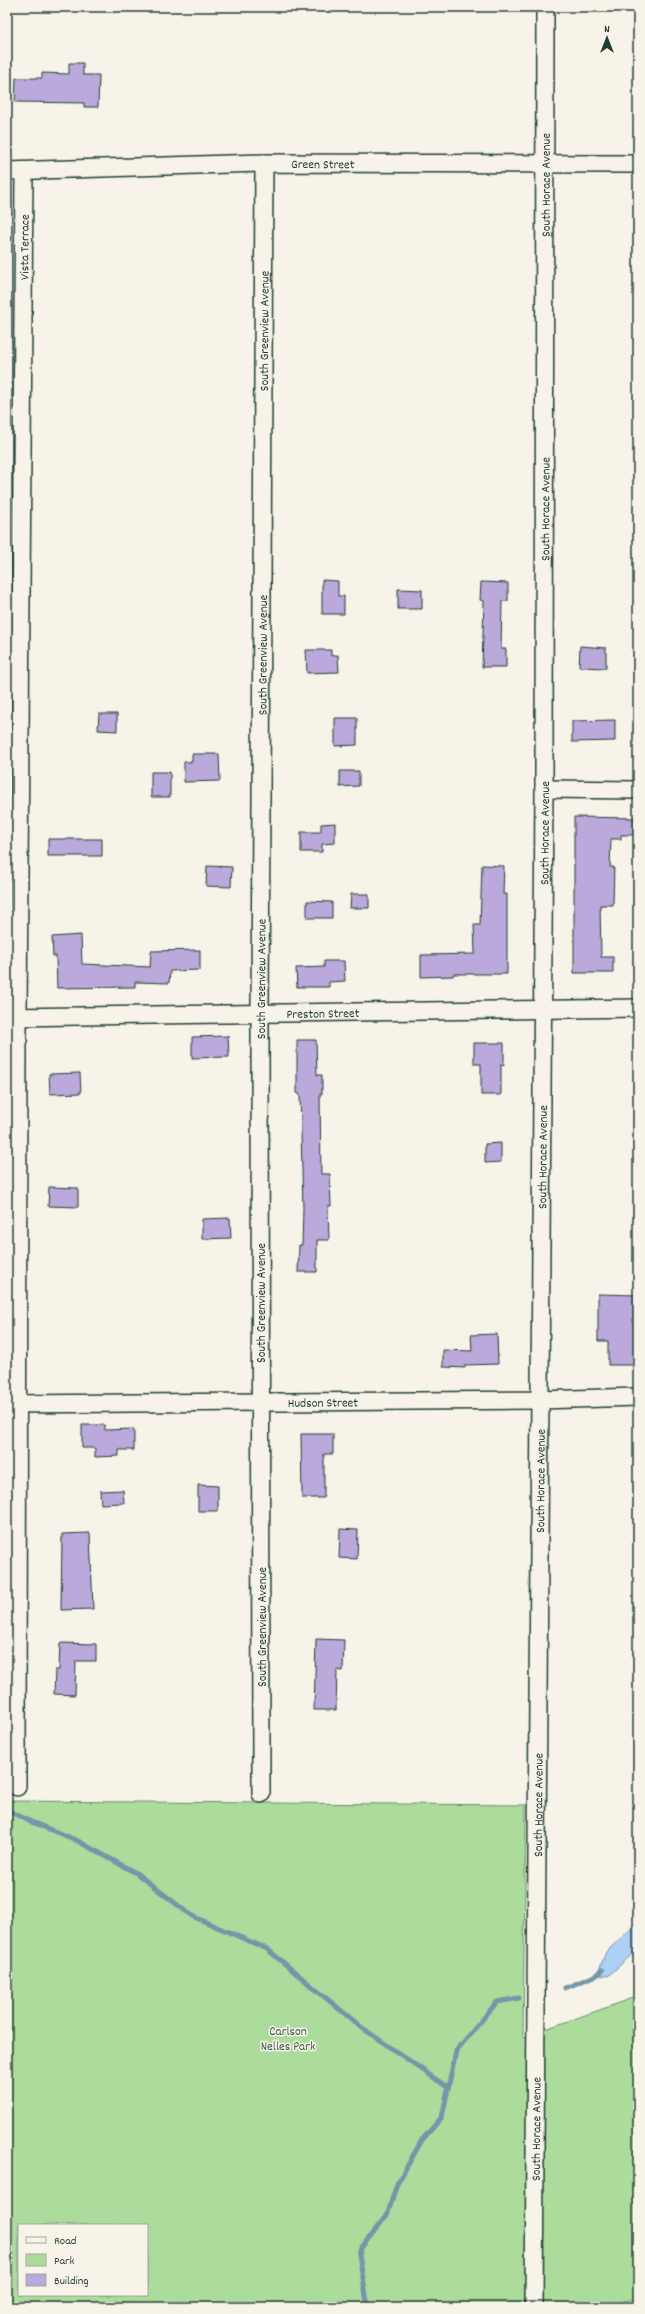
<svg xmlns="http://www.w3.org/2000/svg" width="645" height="2314" viewBox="0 0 645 2314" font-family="Dekko,sans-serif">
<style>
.green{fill:#acdc9c;stroke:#668c68;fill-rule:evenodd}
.water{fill:#add1f5;stroke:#7496a8}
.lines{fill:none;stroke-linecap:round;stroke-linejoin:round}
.stream{stroke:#7496a8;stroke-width:5}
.building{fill:#baa9da;stroke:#1f3d34}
.minor-casing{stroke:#1f3d34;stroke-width:20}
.minor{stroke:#f7f3e8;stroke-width:17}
.labels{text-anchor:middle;stroke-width:3;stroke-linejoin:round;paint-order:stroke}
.street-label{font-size:13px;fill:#1f3d34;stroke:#f7f3e8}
.park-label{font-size:13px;fill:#3b5d49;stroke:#f7f3e8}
</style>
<rect width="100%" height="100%" fill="#f7f3e8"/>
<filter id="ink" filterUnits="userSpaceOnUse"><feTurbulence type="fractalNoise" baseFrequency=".025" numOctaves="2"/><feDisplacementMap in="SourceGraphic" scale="8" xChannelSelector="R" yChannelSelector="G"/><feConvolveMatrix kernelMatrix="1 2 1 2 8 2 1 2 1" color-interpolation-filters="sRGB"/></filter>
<g filter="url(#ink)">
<path class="green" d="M7 1801 526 1805 523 2037 625 2001 638 1994V2298L598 2307H7ZM19 2225H147V2295H19Z"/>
<path class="water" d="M638 1922V1949L608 1976 597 1975 606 1952Z"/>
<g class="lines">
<path class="stream" d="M7 1810 29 1821 76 1840 136 1873 192 1916 267 1949 361 2027 447 2087
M565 1988 597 1975 602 1970
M368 2307 359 2255 361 2248 387 2215 397 2184 422 2140 442 2117 456 2051 497 2002 519 1998"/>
</g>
<path class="building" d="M69 63H83V75H99L98 107H84V103L15 102 16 78H42V73L69 74Z
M322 580 338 581V596H344V614H322Z
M481 582 508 583V601H502L501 649H506V667H482L484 601 480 600Z
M398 589 422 590V609H398Z
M580 646 606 648V668L579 667Z
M306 650H331V656L338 655 339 672 307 673Z
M99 714H117V731L98 730Z
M335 718H357V745L335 746Z
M615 720V741L572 742V721Z
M192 754H219L220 781 184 782V762H192Z
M340 771H359V786L340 787Z
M151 772H170V797H151Z
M574 817 638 818V835H621V839H611L610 867H614L613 905H600L601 957H613V973H574Z
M335 823V843L322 844V852H301V832H321V824Z
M48 839H102V856H48Z
M482 865 504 866 503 894H507V974H453V976L421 977V955L475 954 474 925H480Z
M207 866 232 867 231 887 206 886Z
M351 894H369V908H350Z
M307 901 332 902V918H307Z
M81 935 82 964 150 967 151 951 200 950V970L170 971 169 983 135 982V987L57 988 56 956H53L52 937Z
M324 961H344L345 981 329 982V987H297L296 968 324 967Z
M228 1036 229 1057 192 1058V1037Z
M297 1040H316L317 1075H322V1094H320L321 1174H330L331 1206H328L329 1240H317V1272H298L299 1245H302L303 1209 300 1094H297Z
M474 1043H504V1065L501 1064V1095H481V1064H474Z
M80 1073 81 1093 50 1094 49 1074Z
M501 1143V1162L485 1163V1144Z
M49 1187 78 1188V1207L48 1206Z
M230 1218 231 1238 202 1239V1219Z
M598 1294 638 1295V1365H608V1341H598Z
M497 1334 498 1364 465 1365V1368L443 1367V1350L472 1351 471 1335Z
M82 1425H105V1430L134 1429V1450H119V1456L95 1457V1448H82Z
M301 1434H333V1454H324V1498H302Z
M198 1485 218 1486V1511H198Z
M123 1490 124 1503 101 1504 100 1491Z
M340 1529 358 1530 357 1559 339 1558Z
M90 1533 93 1609 61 1610 62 1534Z
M316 1639 344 1640 343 1671 337 1670 336 1710H314Z
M60 1643 96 1644V1661H76L75 1695 54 1694 55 1670H59Z"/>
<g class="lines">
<g class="minor-casing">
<g id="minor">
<path id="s1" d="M7 171 264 163 638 164"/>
<path d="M544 789 638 790"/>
<path id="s2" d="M8 1017 638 1008"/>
<path id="s3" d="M8 1404 539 1400 638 1397"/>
<path id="s4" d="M17 1787 18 1017 24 171"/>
<path id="s5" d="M261 1794 260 1013 264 163"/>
<path id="s6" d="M534 2307 544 789 545 7"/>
</g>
</g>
<use href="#minor" class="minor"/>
</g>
</g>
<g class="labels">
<g class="street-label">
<text dy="5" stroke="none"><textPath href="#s1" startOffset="316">Green Street</textPath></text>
<text dy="5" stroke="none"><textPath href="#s6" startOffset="2122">South Horace Avenue</textPath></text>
<text dy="5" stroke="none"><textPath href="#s4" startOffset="1540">Vista Terrace</textPath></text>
<text dy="5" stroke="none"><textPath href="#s5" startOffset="1463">South Greenview Avenue</textPath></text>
<text dy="5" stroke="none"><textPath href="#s6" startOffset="1798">South Horace Avenue</textPath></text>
<text dy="5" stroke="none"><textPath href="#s5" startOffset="1139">South Greenview Avenue</textPath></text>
<text dy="5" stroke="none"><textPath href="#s6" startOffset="1474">South Horace Avenue</textPath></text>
<text dy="5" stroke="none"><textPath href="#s5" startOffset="815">South Greenview Avenue</textPath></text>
<text dy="5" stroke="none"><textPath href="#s2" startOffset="315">Preston Street</textPath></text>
<text dy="5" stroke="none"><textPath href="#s6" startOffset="1150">South Horace Avenue</textPath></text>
<text transform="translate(260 1303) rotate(-90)" y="5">South Greenview Avenue</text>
<text dy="5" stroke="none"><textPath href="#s3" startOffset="315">Hudson Street</textPath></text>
<text dy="5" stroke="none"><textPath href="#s6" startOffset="826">South Horace Avenue</textPath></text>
<text transform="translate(261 1627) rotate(-90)" y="5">South Greenview Avenue</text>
<text dy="5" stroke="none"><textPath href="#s6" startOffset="502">South Horace Avenue</textPath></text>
<text dy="5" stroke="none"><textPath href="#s6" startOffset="178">South Horace Avenue</textPath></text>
</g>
<g class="park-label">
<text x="288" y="2035">Carlson<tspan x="288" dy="15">Nelles Park</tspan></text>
</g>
</g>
<rect width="645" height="2314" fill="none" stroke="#f7f3e8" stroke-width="24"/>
<rect x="12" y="12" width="621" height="2290" fill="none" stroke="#1f3d34" stroke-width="1.5" filter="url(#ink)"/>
<rect x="18" y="2224" width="130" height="72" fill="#f7f3e8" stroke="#a1aaa0"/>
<rect x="26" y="2237" width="20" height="6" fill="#f7f3e8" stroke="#a1aaa0"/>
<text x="54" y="2244" font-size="12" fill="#1f3d34">Road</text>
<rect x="26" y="2254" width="20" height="12" fill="#acdc9c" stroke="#a1aaa0"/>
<text x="54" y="2264" font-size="12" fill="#1f3d34">Park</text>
<rect x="26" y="2274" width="20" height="12" fill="#baa9da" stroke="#a1aaa0"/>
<text x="54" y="2284" font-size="12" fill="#1f3d34">Building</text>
<g transform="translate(607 38)" stroke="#f7f3e8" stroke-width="3" paint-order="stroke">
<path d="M0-3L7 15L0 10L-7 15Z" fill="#1f3d34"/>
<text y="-6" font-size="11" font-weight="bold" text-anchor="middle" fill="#1f3d34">N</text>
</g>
</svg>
